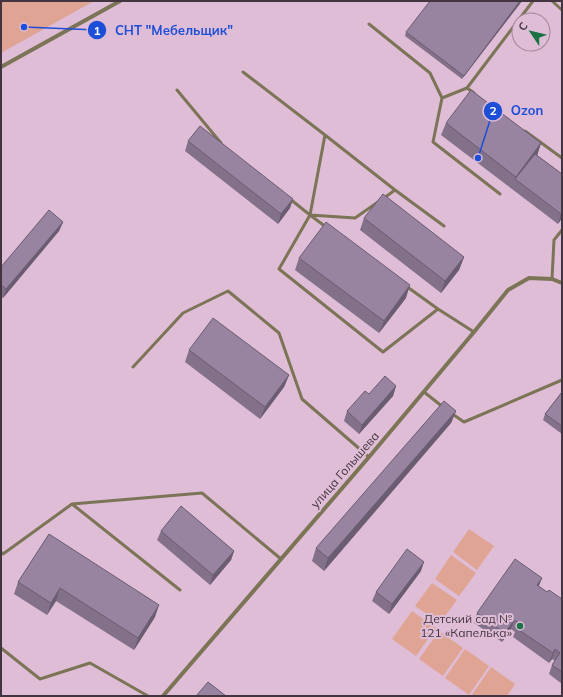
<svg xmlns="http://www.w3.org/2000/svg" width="563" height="697" viewBox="0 0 563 697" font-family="Mulish,sans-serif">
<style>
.green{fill:#dfa494}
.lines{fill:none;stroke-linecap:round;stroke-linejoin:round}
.service{stroke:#7c7456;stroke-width:3}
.minor{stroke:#7c7456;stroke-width:4}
.wall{fill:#83718a}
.shaded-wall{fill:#6a5c71}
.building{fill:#9883a1;stroke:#6a5c71}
.poi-dot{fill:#1b7245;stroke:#dfbdd6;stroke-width:1.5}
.labels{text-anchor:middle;stroke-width:4;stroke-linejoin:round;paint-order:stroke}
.street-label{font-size:12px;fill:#43353f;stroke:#dfbdd6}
.poi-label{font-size:12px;fill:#43353f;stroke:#dfbdd6;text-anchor:end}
.leader{fill:none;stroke:#1d4ed8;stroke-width:1.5}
.callout-dot{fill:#1d4ed8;stroke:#dfbdd6;stroke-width:1.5}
.mark-label{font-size:12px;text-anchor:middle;font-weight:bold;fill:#fff}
.callout-label{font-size:13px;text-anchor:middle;font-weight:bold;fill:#1d4ed8;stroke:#dfbdd6;stroke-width:4;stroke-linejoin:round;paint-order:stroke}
</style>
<rect width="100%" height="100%" fill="#dfbdd6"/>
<path class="green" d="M1 1H94L1 53Z
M469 529 494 546 477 570 453 552Z
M451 555 476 573 459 596 435 579Z
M432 583 457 600 440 623 415 606Z
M412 611 436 628 416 656 392 639Z
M439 631 463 648 443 676 419 659Z
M465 649 489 666 469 695 445 678Z
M491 667 515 684 507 696H471Z"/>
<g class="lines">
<path class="service" d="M552 1 562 10
M369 24 430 73 442 98 467 88
M243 72 325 135
M177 90 221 143
M474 93 467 88 533 1
M442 98 433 142 500 194
M525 131 562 158
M395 190 444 226
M290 199 310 215 355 218 378 202
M310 215 279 269 383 352 438 309
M326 227 310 215 325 135 395 190 384 198
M552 279 554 240 562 230
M406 286 438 309 474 332
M133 367 183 313 228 291 279 333 302 399 369 457
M424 392 443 407
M451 413 464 422 562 380
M72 504 180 590
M1 552 3 554 72 504 202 493 281 559
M1 648 40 679 90 663 148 696"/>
<path class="minor" d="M1 67 120 1
M163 696 369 457 474 332 508 290 529 278 552 279 562 283"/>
</g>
<path class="wall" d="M522 1 462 79 405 36 406 32Z
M446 123 541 143 537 155 562 174V218L558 224 441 135Z
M188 141 293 199 290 208 278 224 185 151Z
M364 218 464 257 459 270 441 293 360 230Z
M63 222 59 231 3 298 1 297V267Z
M299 258 406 298 379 333 295 270Z
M189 350 289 375 284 387 260 419 185 362Z
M396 386 393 396 359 434 344 421 347 411 369 394Z
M562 392V434L543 420 545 414Z
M456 411 451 423 324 571 312 561 316 548Z
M161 531 234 551 231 560 210 585 157 540Z
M49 534 155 617 134 650 56 601 47 615 14 594 18 582Z
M421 571 389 614 372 601 376 592Z
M542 578 539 586 547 592 562 599V684L549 674 552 665 555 661 552 659 549 663 513 637 515 632 511 629 502 642 474 623 477 613Z"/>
<path class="shaded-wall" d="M520 1H522L462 79 464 76Z
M541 143 537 156 515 179 516 177Z
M293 199 290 208 278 224 281 214Z
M562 213V218L558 224 561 214Z
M63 222 59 231 3 298 6 289Z
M464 257 459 270 441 293 445 281Z
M410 285 406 298 379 333 384 321Z
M289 375 284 387 260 419 265 407Z
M396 386 393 396 359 434 362 425Z
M456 411 451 423 324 571 328 558Z
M234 551 231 560 210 585 213 575Z
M424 562 421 571 389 614 392 604Z
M542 578 538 587 537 585Z
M60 588 56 601 47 615 51 603Z
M159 605 155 617 134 650 138 638Z
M514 620 511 629 502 642 505 633Z
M555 649 552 659 549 663 553 653Z"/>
<path class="building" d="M430 1H520L464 76 406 32Z
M471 90 541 143 516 177 446 123Z
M200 126 293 199 281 214 188 141Z
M535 154 562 174V213L561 214 515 179Z
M383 194 464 257 445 281 364 218Z
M49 210 63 222 6 289 1 285V267Z
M326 222 410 285 384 321 299 258Z
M213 318 289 375 265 407 189 350Z
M385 376 396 386 362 425 347 411 365 391 369 394Z
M562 392V426L545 414Z
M444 401 456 411 328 558 316 548Z
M181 506 234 551 213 575 161 531Z
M49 534 159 605 138 638 60 588 51 603 18 582Z
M407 549 424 562 392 604 376 592Z
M515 559 542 578 537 585 547 592 549 590 562 599V672L552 665 560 653 555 649 553 653 516 628 519 623 514 620 505 633 477 613Z
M208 682 226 696H196Z"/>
<circle class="poi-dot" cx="520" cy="626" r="4"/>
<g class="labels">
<g class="street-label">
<text transform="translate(345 470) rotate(-49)" y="4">улица Голышева</text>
</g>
<g class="poi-label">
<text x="512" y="623">Детский сад №<tspan x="512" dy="14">121 «Капелька»</tspan></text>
</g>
</g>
<path class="leader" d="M24 27L97 30M478 158L493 111"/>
<g class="callout-dot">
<circle cx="24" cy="27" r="4"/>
<circle cx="478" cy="158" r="4"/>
<circle cx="97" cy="30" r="10"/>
<circle cx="493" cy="111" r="10"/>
</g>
<g class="mark-label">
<text x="97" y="35">1</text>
<text x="493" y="115">2</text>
</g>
<g class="callout-label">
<text x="174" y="35">СНТ "Мебельщик"</text>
<text x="527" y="115">Ozon</text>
</g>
<rect width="563" height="697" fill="none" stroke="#43353f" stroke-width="4"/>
<g transform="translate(531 32) rotate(305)"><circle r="19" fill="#dfbdd6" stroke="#a1879a"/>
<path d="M0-3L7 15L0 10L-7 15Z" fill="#1b7245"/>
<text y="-6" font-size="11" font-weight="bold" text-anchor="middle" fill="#43353f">С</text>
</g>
</svg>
